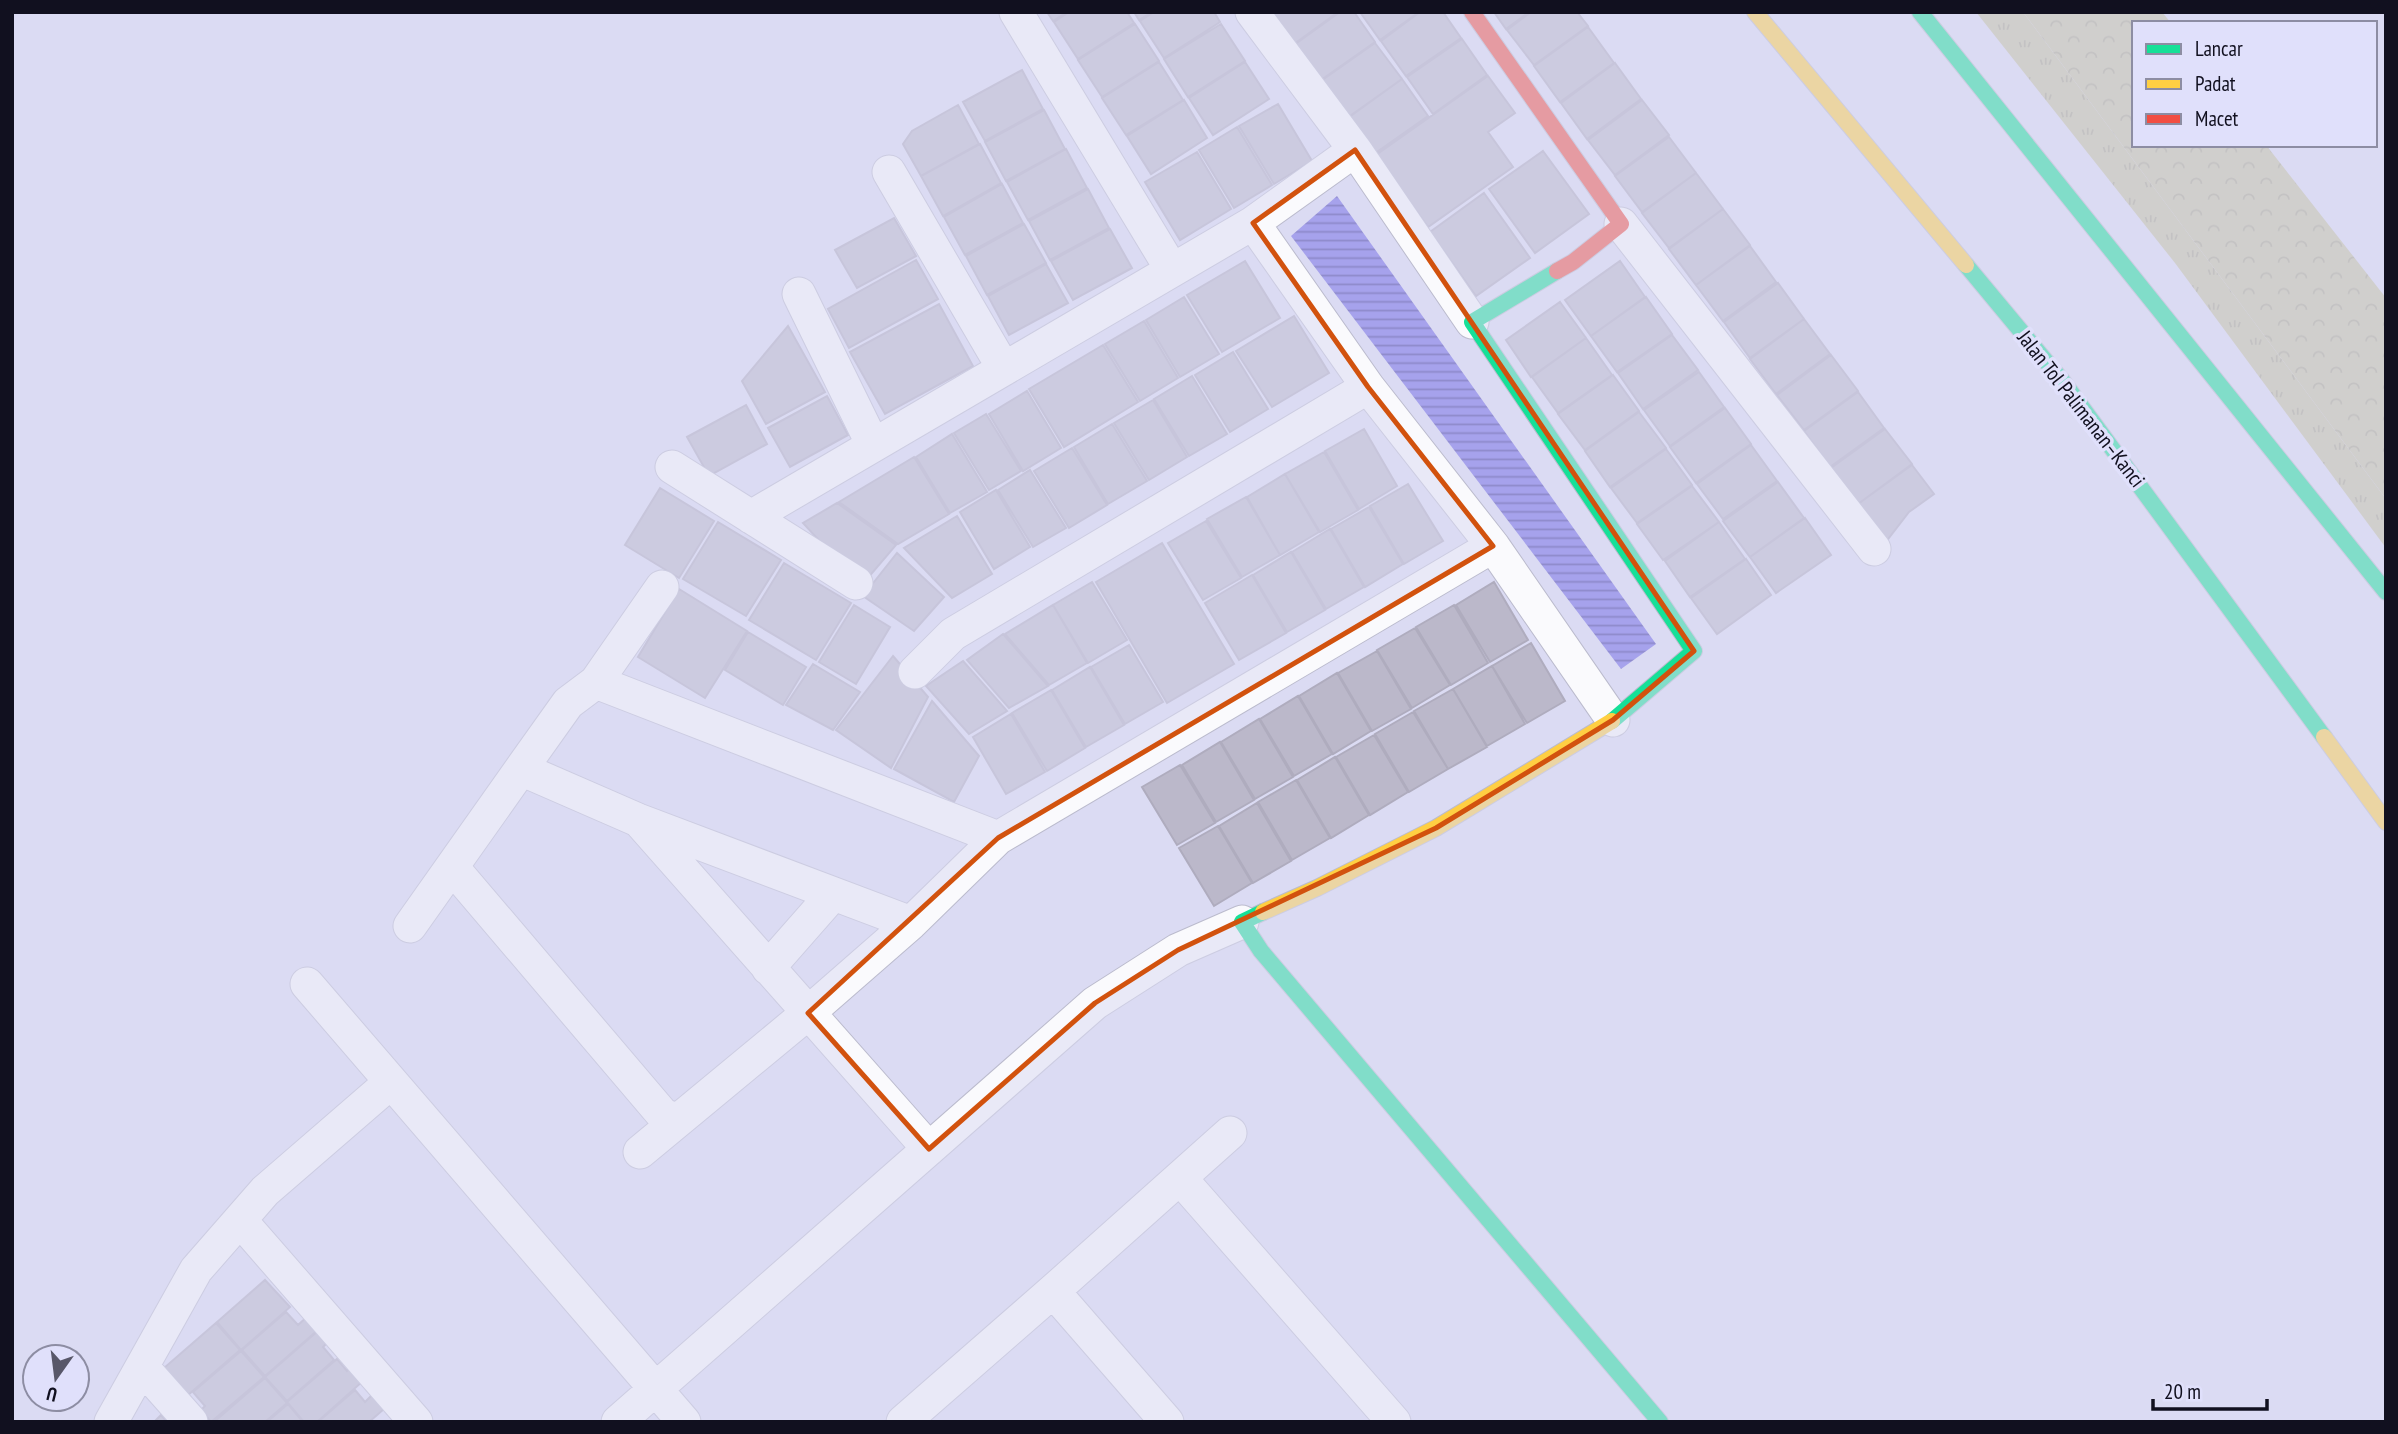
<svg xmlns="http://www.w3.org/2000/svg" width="2398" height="1434" viewBox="0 0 2398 1434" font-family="'PT Sans Narrow',sans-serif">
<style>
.grass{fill:url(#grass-tufts)}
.forest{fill:url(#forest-crowns)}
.water{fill:url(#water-rules)}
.building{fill:#bbb8ca;stroke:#afacbe;stroke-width:2}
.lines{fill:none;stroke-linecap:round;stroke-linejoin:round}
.street-casing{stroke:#bbbbcd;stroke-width:35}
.fast-casing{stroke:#bbbbcd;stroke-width:18}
.slow-casing{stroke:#bbbbcd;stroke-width:18}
.jam-casing{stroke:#bbbbcd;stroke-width:18}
.street{stroke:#fafafd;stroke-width:33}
.fast{stroke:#16e098;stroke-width:16}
.slow{stroke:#ffcf43;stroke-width:16}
.jam{stroke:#f24e42;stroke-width:16}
.marked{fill:none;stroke:#d2520e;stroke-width:5;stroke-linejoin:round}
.labels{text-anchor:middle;stroke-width:7;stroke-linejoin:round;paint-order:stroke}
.street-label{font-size:21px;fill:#11101f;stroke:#e0e0fb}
</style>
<defs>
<pattern id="grass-tufts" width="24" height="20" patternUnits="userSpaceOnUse" patternTransform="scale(1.75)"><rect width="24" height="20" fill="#c4c1a1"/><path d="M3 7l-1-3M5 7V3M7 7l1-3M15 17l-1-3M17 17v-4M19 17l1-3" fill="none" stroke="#a7a58a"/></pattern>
<pattern id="forest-crowns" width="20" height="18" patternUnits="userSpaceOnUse" patternTransform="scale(1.75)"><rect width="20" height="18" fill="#c4c1a1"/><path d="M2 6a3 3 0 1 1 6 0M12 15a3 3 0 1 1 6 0" fill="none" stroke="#a7a58a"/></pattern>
<pattern id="water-rules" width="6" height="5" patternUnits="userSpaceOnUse" patternTransform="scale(1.75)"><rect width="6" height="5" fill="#a6a2ec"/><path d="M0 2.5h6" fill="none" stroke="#8e8aca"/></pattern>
</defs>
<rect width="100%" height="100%" fill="#dbdbf3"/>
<path class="grass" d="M1976 12H2023L2386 499V548L2175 263Z"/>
<path class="forest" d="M2023 12H2162L2171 23H2134V145H2266L2386 298V499Z"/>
<path class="water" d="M1337 196 1656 644 1621 669 1291 236Z"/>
<path class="building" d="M1047 12H1067L1053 21Z
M1069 12H1127L1134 23 1078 59 1054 22Z
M1134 12H1152L1139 20Z
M1154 12H1214L1220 22 1164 58 1140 21Z
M1271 12H1338L1294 44Z
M1340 12H1354L1375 42 1321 80 1294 45Z
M1360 12H1419L1380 40Z
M1420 12H1443L1461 38 1406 76 1381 41Z
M1494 12H1529L1506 29Z
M1531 12H1577L1588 26 1534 65 1507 30Z
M1135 24 1159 61 1102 97 1078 60Z
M1221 24 1245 61 1188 97 1164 59Z
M1588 27 1614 63 1560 102 1534 66Z
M1462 39 1487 75 1433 114 1407 77Z
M1375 43 1402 79 1347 118 1321 81Z
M1159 62 1183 100 1126 135 1102 98Z
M1245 62 1269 99 1213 135 1189 98Z
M1615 63 1641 99 1587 139 1561 103Z
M1022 70 1043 109 985 141 963 102Z
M1488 76 1515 113 1488 132 1513 167 1428 227 1376 155Z
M1402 79 1428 116 1374 154 1348 118Z
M1184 100 1207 138 1151 174 1127 136Z
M1642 100 1669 135 1615 175 1588 140Z
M1278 104 1312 161 1274 184 1239 126Z
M958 105 979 144 921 176 903 144 912 131Z
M1044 110 1065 149 1006 181 985 142Z
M1237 127 1272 185 1234 208 1199 150Z
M1669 137 1696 173 1642 212 1615 176Z
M980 144 1001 183 943 216 921 176Z
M1066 149 1087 188 1028 220 1007 182Z
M1543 151 1589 214 1535 253 1489 189Z
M1197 152 1231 209 1180 240 1145 182Z
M1696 173 1723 209 1669 248 1642 213Z
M1002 184 1023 223 965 255 944 217Z
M1088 189 1109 228 1050 260 1029 221Z
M1484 193 1530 258 1476 296 1430 232Z
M1723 209 1750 245 1696 285 1669 249Z
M894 218 916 256 857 288 835 250Z
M1024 224 1046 263 987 295 966 256Z
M1110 229 1132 268 1073 300 1051 261Z
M1750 246 1776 282 1723 321 1696 285Z
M916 260 938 299 849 348 828 309Z
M1245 261 1280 318 1222 352 1187 295Z
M1620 261 1645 297 1591 336 1565 300Z
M1046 264 1068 303 1009 335 988 296Z
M1778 283 1804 319 1750 358 1724 322Z
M1184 297 1219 354 1180 377 1146 320Z
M1646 297 1672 334 1617 372 1591 336Z
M1560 302 1586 338 1531 377 1506 340Z
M939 304 973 366 885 414 850 352Z
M1294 316 1329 373 1272 407 1236 351Z
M1804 319 1830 354 1776 394 1750 359Z
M1144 321 1178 378 1140 401 1105 344Z
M788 326 825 392 766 424 742 381Z
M1672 335 1698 370 1643 409 1618 373Z
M1586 338 1612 375 1558 413 1532 377Z
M1103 345 1138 402 1064 447 1029 389Z
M1233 352 1268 409 1230 432 1195 375Z
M1831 355 1858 391 1804 430 1777 395Z
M1699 372 1724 407 1670 446 1644 410Z
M1613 375 1639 411 1585 450 1558 414Z
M1192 376 1227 434 1189 456 1154 399Z
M1027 391 1061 448 1023 471 989 414Z
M1858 392 1884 428 1830 467 1804 431Z
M827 396 848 435 790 467 768 428Z
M1153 400 1187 457 1149 480 1114 423Z
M746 405 767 444 709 476 687 437Z
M1725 408 1751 444 1696 483 1670 447Z
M1639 412 1666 448 1610 487 1585 451Z
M986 414 1021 471 989 490 954 433Z
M1112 424 1147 481 1108 504 1074 447Z
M1364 429 1397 486 1359 509 1325 451Z
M1885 429 1912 464 1858 504 1831 468Z
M952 434 987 492 950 513 916 457Z
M1751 445 1777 481 1723 519 1697 484Z
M1072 448 1107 505 1069 528 1034 471Z
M1666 449 1692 485 1637 523 1611 488Z
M1324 452 1358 510 1320 532 1285 474Z
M914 457 949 514 898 544 839 502Z
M1912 465 1934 494 1909 512 1885 543 1858 504Z
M1030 470 1066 528 1033 547 998 490Z
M1285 474 1319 532 1280 555 1247 497Z
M1778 482 1804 518 1750 557 1723 521Z
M1408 484 1443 541 1404 564 1370 506Z
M1692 486 1719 522 1663 560 1637 524Z
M660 488 714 521 679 578 625 545Z
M996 490 1030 547 994 569 960 512Z
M1246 497 1280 555 1242 577 1207 519Z
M837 503 896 545 861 586 803 523Z
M1369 507 1403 564 1365 587 1331 529Z
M957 516 992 574 952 598 904 548Z
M1805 518 1831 555 1776 593 1750 557Z
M1206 521 1241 578 1203 600 1168 543Z
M718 522 781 560 746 616 683 579Z
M1719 522 1745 559 1690 597 1665 561Z
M1330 529 1364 587 1326 609 1292 552Z
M1162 543 1234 664 1167 703 1096 582Z
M1291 552 1325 610 1287 632 1253 575Z
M897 553 944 597 914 631 863 596Z
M1746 559 1771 595 1717 634 1691 598Z
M784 563 851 603 816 660 749 620Z
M1252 575 1286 633 1239 660 1205 603Z
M1092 582 1127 640 1088 663 1053 605Z
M1494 582 1528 640 1490 662 1456 605Z
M679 589 747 631 705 698 638 657Z
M854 605 890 627 856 684 819 662Z
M1053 605 1087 663 1049 685 1005 634Z
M1454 605 1488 663 1451 685 1416 627Z
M1415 628 1450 685 1412 708 1377 650Z
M748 632 806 667 783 705 725 670Z
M1003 634 1048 686 1009 708 967 660Z
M1531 643 1565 701 1527 723 1492 666Z
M1129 645 1163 702 1125 724 1091 667Z
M1377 651 1411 709 1372 731 1338 673Z
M893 656 928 697 891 768 836 730Z
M963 661 1007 711 969 734 926 686Z
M813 664 860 692 833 730 786 705Z
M1492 666 1525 724 1487 746 1453 689Z
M1090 667 1124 725 1086 747 1052 690Z
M1337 673 1371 731 1333 754 1299 696Z
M1453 689 1487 747 1448 769 1414 711Z
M1051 690 1085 748 1047 771 1012 713Z
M1298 696 1332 754 1294 776 1260 719Z
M932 701 979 756 954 802 894 769Z
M1413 712 1448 769 1409 792 1375 734Z
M1011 714 1045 772 1006 794 973 737Z
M1259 719 1293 777 1255 799 1221 742Z
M1374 735 1408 792 1370 815 1336 757Z
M1220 742 1254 800 1216 822 1182 765Z
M1335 757 1369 815 1331 838 1297 780Z
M1180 765 1215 823 1177 845 1142 787Z
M1296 780 1330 838 1292 860 1258 802Z
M1257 803 1291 861 1253 883 1219 826Z
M1218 826 1252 883 1214 906 1179 848Z
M265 1280 290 1307 241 1350 217 1322Z
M286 1312 298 1325 308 1316 319 1329 265 1376 242 1350Z
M216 1323 240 1350 188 1395 164 1368Z
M319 1330 329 1341 323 1347 334 1360 287 1401 265 1377Z
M241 1351 264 1377 211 1422 201 1410 205 1406 193 1392Z
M337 1359 347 1371 351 1367 363 1381 317 1422H304L287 1402Z
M265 1378 287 1403 265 1422H214Z
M355 1390 365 1402 372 1395 384 1409 369 1422H318Z
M288 1404 303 1422H267Z
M161 1415 167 1422H154Z"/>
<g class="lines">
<g class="street-casing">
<path id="street" d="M1016 12 1172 270
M1252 12 1355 150 1472 322
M889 172 1004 369
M1253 223 1368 387 1493 546 1613 720
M1621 224 1874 549
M799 294 873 445
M672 467 856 583
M751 517 1253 223 1355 150
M662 587 596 682 998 838
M915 672 953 634 1368 387
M521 769 568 703 596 682
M641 823 929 1149
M452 867 663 1115 677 1120
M410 926 521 769 638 820 911 923
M768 968 833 894
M307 984 684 1422
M640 1152 808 1013 911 923 998 838 1493 546
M1180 1178 1394 1422
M240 1220 416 1422
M1053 1291 1167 1422
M143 1368 191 1422
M111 1422 196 1270 265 1191 391 1082
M618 1422 1095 1003 1178 950 1242 922
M903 1422 1053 1291 1230 1133"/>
</g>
<g class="fast-casing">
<path id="fast" d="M1920 12 2386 592
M1966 265 2064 383 2324 737
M1557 271 1472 322 1694 651 1612 721
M1263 912 1242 922 1261 951 1660 1422"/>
</g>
<g class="slow-casing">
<path id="slow" d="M1755 12 1966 265
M2324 737 2386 822
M1263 912 1317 888 1436 828 1612 721"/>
</g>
<g class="jam-casing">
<path id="jam" d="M1472 12 1621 224 1573 262 1557 271"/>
</g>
<use href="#street" class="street"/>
<use href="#fast" class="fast"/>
<use href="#slow" class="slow"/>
<use href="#jam" class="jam"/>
</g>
<path d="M0 0H2398V1434H0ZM1355 150 1694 651 1613 720 1436 828 1178 950 1095 1003 929 1149 808 1013 998 838 1493 546 1368 387 1253 223Z" fill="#dbdbf3" fill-opacity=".55" fill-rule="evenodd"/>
<path class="marked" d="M1355 150 1694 651 1613 720 1436 828 1178 950 1095 1003 929 1149 808 1013 998 838 1493 546 1368 387 1253 223Z"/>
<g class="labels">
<g class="street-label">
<text transform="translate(2081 409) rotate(52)" y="7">Jalan Tol Palimanan–Kanci</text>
</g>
</g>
<rect width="2398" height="1434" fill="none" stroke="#11101f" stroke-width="28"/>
<rect x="2132" y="21" width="245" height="126" fill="#e0e0fb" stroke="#8d8da3" stroke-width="2"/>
<rect x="2146" y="44" width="35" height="10" fill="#16e098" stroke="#8d8da3" stroke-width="2"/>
<text x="2195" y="56" font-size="21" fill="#11101f">Lancar</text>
<rect x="2146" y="79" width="35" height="10" fill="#ffcf43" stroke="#8d8da3" stroke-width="2"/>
<text x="2195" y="91" font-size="21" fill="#11101f">Padat</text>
<rect x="2146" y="114" width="35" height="10" fill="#f24e42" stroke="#8d8da3" stroke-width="2"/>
<text x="2195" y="126" font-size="21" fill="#11101f">Macet</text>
<g transform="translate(56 1378) rotate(194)"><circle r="33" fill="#e0e0fb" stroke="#8d8da3" stroke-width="2"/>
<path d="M0-5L12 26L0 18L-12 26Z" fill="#585769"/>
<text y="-10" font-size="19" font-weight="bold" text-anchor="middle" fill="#11101f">U</text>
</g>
<path d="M2153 1399v10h114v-10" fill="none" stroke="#11101f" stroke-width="3.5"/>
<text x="2164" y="1399" font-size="21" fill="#11101f" stroke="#e0e0fb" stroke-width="5" paint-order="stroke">20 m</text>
</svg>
